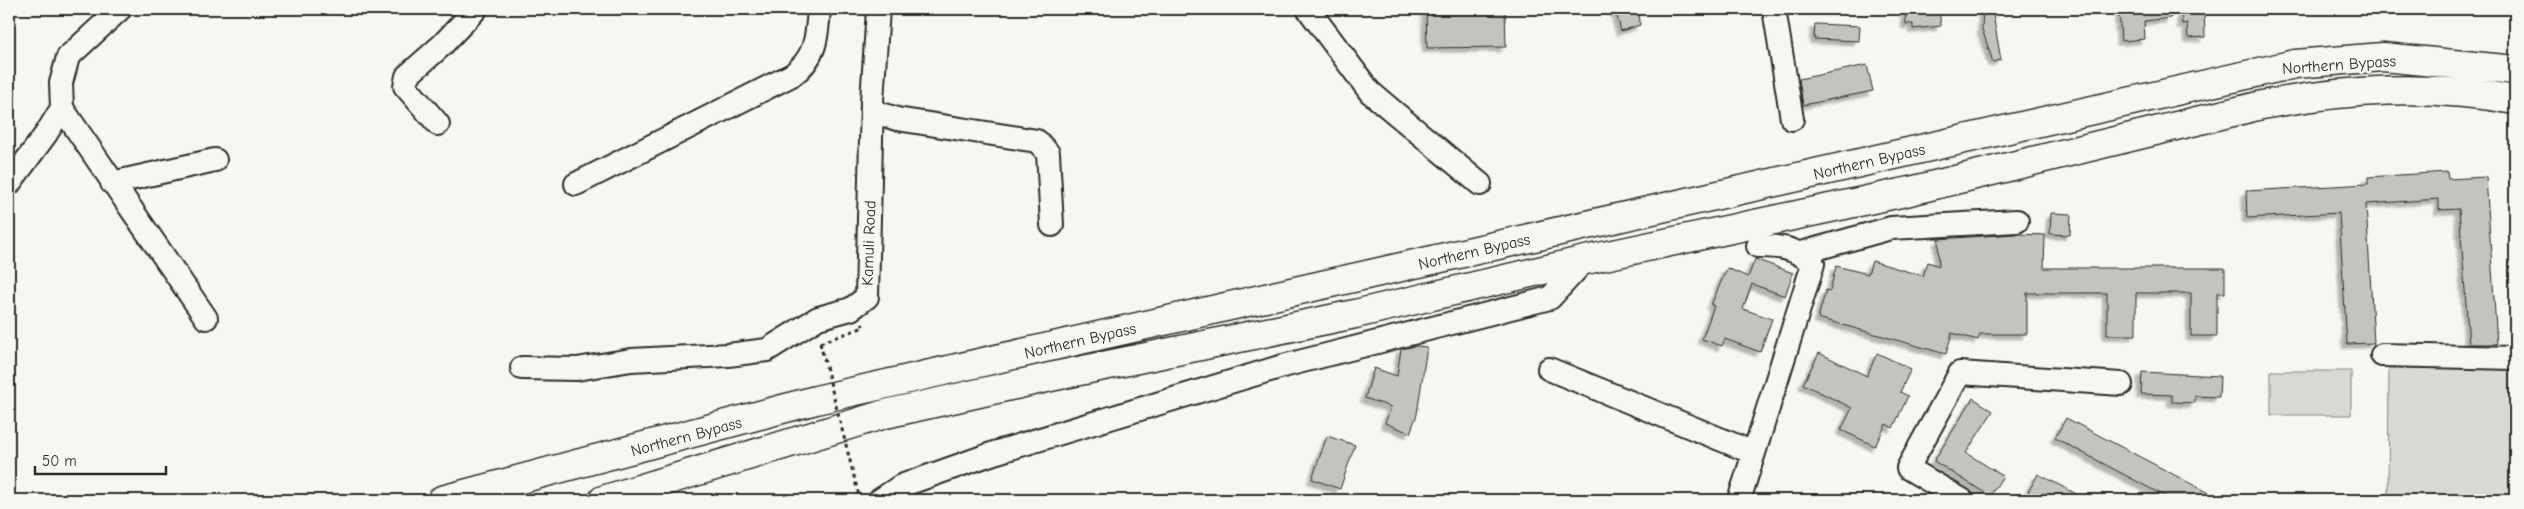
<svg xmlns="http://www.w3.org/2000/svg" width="2524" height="509" viewBox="0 0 2524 509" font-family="'Comic Neue',sans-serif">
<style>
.green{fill:#d9d9d5;stroke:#828280}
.building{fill:#c3c3c0;stroke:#2b2b2b;filter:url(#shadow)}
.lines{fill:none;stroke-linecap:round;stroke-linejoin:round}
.minor-casing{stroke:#2b2b2b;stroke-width:26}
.highway-casing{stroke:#2b2b2b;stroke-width:31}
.path{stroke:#2b2b2b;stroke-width:3;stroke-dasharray:4 4;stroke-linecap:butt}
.minor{stroke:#f6f6f2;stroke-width:22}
.highway{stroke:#f6f6f2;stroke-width:28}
.path-bridge{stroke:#2b2b2b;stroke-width:3;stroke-dasharray:4 4;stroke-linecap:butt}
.labels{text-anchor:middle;stroke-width:5;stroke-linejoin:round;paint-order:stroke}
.street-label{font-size:16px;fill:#2b2b2b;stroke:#f6f6f2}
</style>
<defs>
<filter id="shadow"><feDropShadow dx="-4.5" dy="4.5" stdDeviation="1" flood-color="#0004"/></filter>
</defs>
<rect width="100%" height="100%" fill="#f6f6f2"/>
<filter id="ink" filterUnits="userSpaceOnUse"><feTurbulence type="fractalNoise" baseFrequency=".02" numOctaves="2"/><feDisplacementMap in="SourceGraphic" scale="10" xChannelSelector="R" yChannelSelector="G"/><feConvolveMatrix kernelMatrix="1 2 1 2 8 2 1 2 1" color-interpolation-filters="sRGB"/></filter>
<g filter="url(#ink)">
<path class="green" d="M2389 368 2515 369V500H2388Z
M2271 371H2351V415H2271Z"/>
<path class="building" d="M1426 9H1505L1506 47 1427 48Z
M1615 9H1639L1640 25 1621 31Z
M1905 9H1939L1941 26 1913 29V24H1906Z
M1983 9H1992L2001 60 1993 62 1982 29Z
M2119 9H2170L2171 18 2144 21 2145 39 2121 41Z
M2181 9H2204L2205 37 2188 38 2187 23 2182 24Z
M1815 24 1860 26 1859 41 1814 39Z
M1867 65 1873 91 1803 105 1799 79Z
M2447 172 2448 179 2486 177 2497 344H2469L2459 209 2439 210V199L2366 204 2374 343 2347 344 2339 213 2247 218 2246 191 2368 184V177Z
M2051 213 2071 214 2070 235 2050 234Z
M2015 234 2045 235 2044 268H2225V293H2217V336H2191V293H2136V335H2107V293H2027V334H1980L1978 340 1952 333 1946 354 1818 318 1826 290 1830 291 1836 266 1868 274 1872 261 1923 276 1928 262 1939 266 1938 239Z
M1755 259 1793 273 1785 296 1752 284 1743 309 1772 319 1760 352 1725 339 1722 346 1702 339 1714 306 1711 305 1727 268 1748 277Z
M1416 346 1427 347 1417 414 1410 433 1385 423 1391 407 1365 398 1374 368 1397 376 1401 349Z
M1819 353 1867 376 1877 353 1911 369 1900 392 1908 396 1893 428 1886 424 1875 446 1841 430 1852 408 1803 384Z
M2142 372 2220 376 2219 397 2195 396V403L2172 402V395L2141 394Z
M1973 398 1993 411 1966 453 2003 476 1990 496 1934 461Z
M2066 418 2222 500H2172L2055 438Z
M1327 436 1355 445 1340 489 1312 479Z
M2038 474 2088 500H2033L2026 496Z"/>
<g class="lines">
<g class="minor-casing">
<path id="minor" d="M120 9 68 57 61 83 62 108 206 318
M1308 9 1370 92 1480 184
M1774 9 1792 119
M872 111 897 119 1037 141 1048 153 1052 225
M438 124 405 86 407 76 442 45 476 9
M112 183 215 160
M9 184 46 134 62 108
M576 184 792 75C816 58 817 37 819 9
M1801 253 1891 228 2017 221
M2382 355 2515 358
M522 368 577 369 631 360 728 355 767 350 818 318 851 309 867 297 872 101 878 9
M1549 369 1754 453 1739 500
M1754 453 1813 264C1796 248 1781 246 1758 246
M880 500 901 486 994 453 1283 366 1550 298 1585 260
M1962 500 1908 468 1960 373 2121 384"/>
</g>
<g class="highway-casing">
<path id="highway" d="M442 500 816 400 2295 64 2383 57 2515 70
M603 500 885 414 1055 376 1355 314 1590 259 1910 191 2262 105C2349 89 2428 84 2515 100"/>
</g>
<path class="path" d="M820 343 864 327 862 324"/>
<use href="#minor" class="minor"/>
<use href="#highway" class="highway"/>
<path class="path-bridge" d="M820 343 860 500"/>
</g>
</g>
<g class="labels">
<g class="street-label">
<text transform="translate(2339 64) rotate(-4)" y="6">Northern Bypass</text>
<text transform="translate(1869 161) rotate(-13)" y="6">Northern Bypass</text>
<text transform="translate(868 243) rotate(-88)" y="6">Kamuli Road</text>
<text transform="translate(1474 251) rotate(-13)" y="6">Northern Bypass</text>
<text transform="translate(1080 340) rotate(-13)" y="6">Northern Bypass</text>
<text transform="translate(686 436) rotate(-15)" y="6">Northern Bypass</text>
</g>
</g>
<rect width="2524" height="509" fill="none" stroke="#f6f6f2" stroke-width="30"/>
<rect x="15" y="15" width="2494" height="479" fill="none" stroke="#2b2b2b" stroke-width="2" filter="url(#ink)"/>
<path d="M35 466v8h131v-8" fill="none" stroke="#2b2b2b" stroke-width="2.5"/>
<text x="42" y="466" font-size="15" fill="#2b2b2b" stroke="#f6f6f2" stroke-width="4" paint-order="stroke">50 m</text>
</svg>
